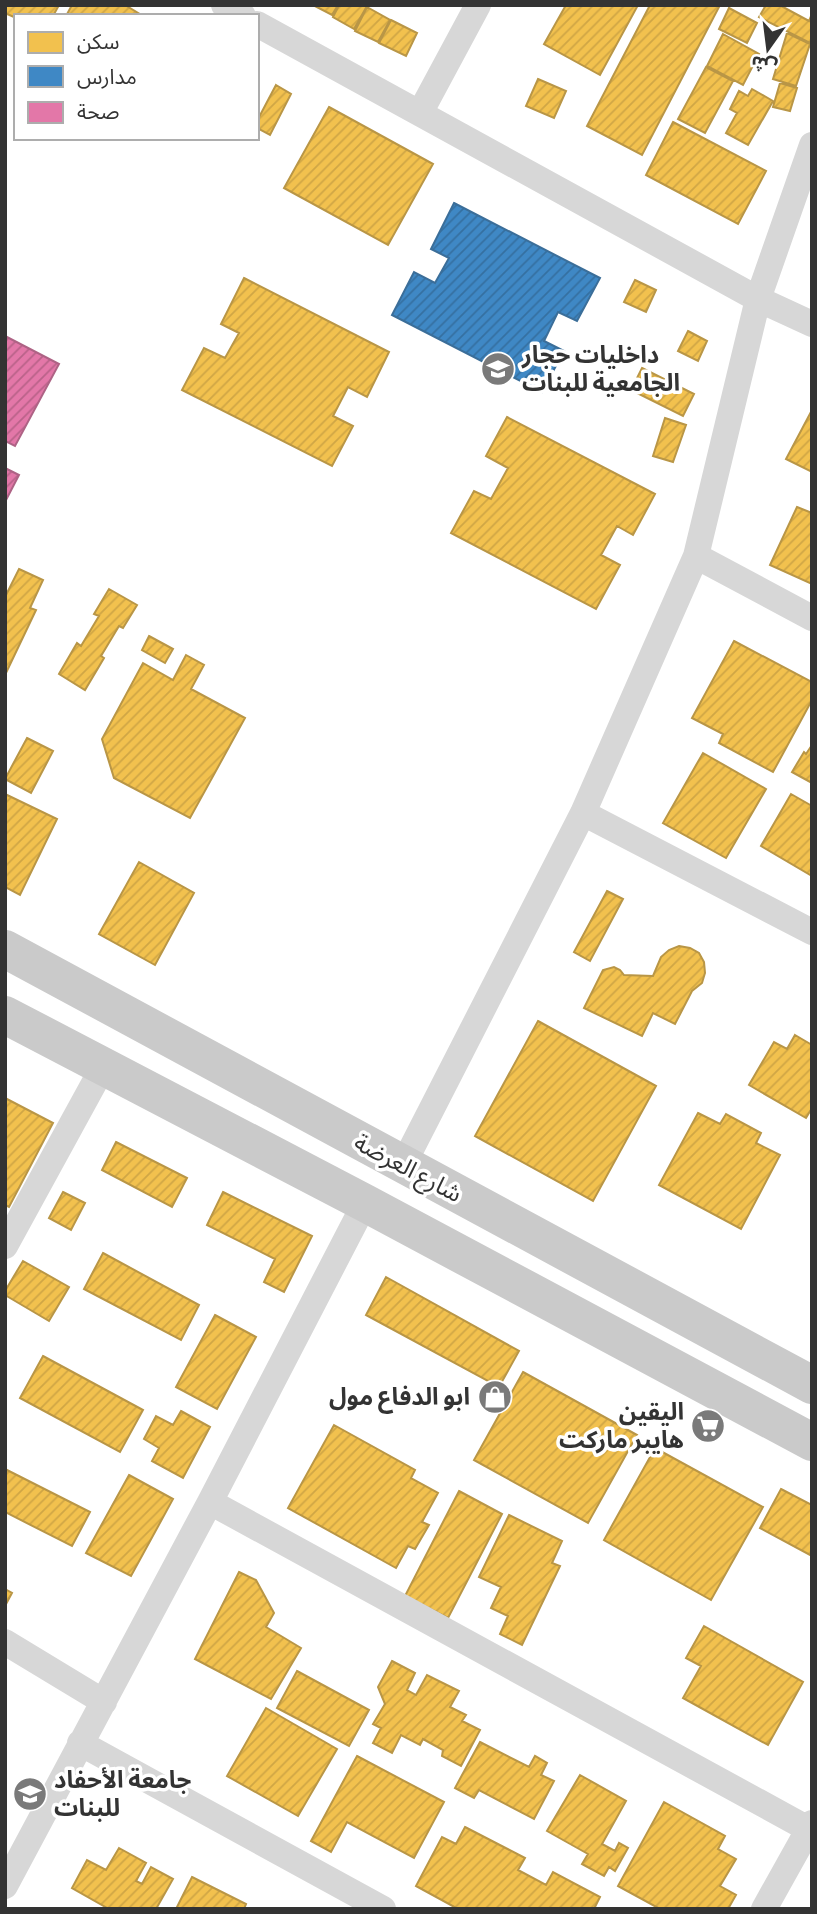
<svg xmlns="http://www.w3.org/2000/svg" width="817" height="1914" viewBox="0 0 817 1914" font-family="Commissioner,'Noto Sans Arabic',sans-serif">
<style>
.homes{fill:url(#homes-hatch);stroke:#b99646;stroke-width:2}
.schools{fill:url(#schools-hatch);stroke:#3b6e99;stroke-width:2}
.health{fill:url(#health-hatch);stroke:#ae6385;stroke-width:2}
.lines{fill:none;stroke-linecap:round;stroke-linejoin:round}
.minor{stroke:#d7d7d7;stroke-width:26}
.primary{stroke:#cacaca;stroke-width:38}
.labels{text-anchor:middle;stroke-width:7;stroke-linejoin:round;paint-order:stroke}
.poi-label{font-size:24px;font-weight:bold;fill:#333;stroke:#fff;text-anchor:start}
.street-label{font-size:24px;fill:#333;stroke:#fff}
</style>
<defs>
<pattern id="homes-hatch" width="6" height="6" patternUnits="userSpaceOnUse" patternTransform="scale(1.75)"><rect width="6" height="6" fill="#f2c14e"/><path d="M-1 1l2-2M0 6l6-6M5 7l2-2" fill="none" stroke="#d0a645"/></pattern>
<pattern id="schools-hatch" width="6" height="6" patternUnits="userSpaceOnUse" patternTransform="scale(1.75)"><rect width="6" height="6" fill="#3f88c5"/><path d="M-1 1l2-2M0 6l6-6M5 7l2-2" fill="none" stroke="#3570a1"/></pattern>
<pattern id="health-hatch" width="6" height="6" patternUnits="userSpaceOnUse" patternTransform="scale(1.75)"><rect width="6" height="6" fill="#e377a8"/><path d="M-1 1l2-2M0 6l6-6M5 7l2-2" fill="none" stroke="#b96289"/></pattern>
</defs>
<rect width="100%" height="100%" fill="#fff"/>
<path class="homes" d="M5 5H59L53 16H16V18L5 13Z
M72 5H125L143 16H66Z
M313 5H338L332 15Z
M339 5 367 6 354 29 333 17Z
M566 5H638L600 75 544 44Z
M650 5H720L642 155 587 126Z
M766 5H785L783 7 809 21 811 16 812 39 810 43 759 17Z
M367 7 390 20 378 42 355 31Z
M729 8 757 23 747 43 719 29Z
M391 20 417 33 406 56 379 43Z
M787 33 810 44 796 86 773 79Z
M723 34 759 54 743 85 707 66Z
M706 67 733 81 705 133 678 119Z
M538 79 566 91 554 118 526 106Z
M780 83 797 88 790 111 773 107Z
M276 85 291 94 270 135 257 128V121Z
M752 89 773 101 748 145 726 133 737 113 730 109 739 91 748 96Z
M329 107 433 164 388 245 284 188Z
M673 122 766 171 738 224 646 175Z
M244 278 389 352 367 397 348 387 333 416 353 426 332 466 182 390 204 348 225 358 239 333 221 324Z
M635 280 656 290 646 312 624 302Z
M688 331 707 341 698 361 678 351Z
M642 368 694 394 683 416 631 390Z
M812 410V472L786 459Z
M507 417 655 494 633 535 617 526 601 555 620 565 596 609 451 533 474 491 491 499 508 468 486 456Z
M665 418 686 425 673 462 653 456Z
M797 507 812 513V584L770 565Z
M19 569 43 580 30 608 36 610 5 675V597Z
M109 589 137 605 123 628 119 626 101 656 104 658 85 690 59 674 77 643 81 646 99 616 94 614Z
M149 636 173 649 165 663 142 650Z
M734 641 812 682V700L773 772 719 743 723 734 692 718Z
M186 655 204 665 191 689 245 718 190 818 114 778 102 739 143 663 173 680Z
M27 738 53 751 31 793 5 779Z
M812 745V783L792 772 804 752 806 754Z
M703 753 766 789 726 858 663 823Z
M5 794 57 819 20 895 5 887Z
M791 794 812 806V876L761 846Z
M139 862 194 893 155 965 99 934Z
M607 891 623 899 590 961 574 952Z
M679 946 690 948 699 953 704 962 705 973 702 983 692 991 675 1024 653 1013 642 1036 584 1008 603 970 614 967 620 970 624 975 653 976 661 957 669 950Z
M538 1021 656 1086 593 1201 475 1136Z
M795 1035 812 1045V1108L806 1118 749 1085 774 1042 787 1049Z
M5 1098 53 1123 9 1207 5 1205Z
M698 1113 720 1124 726 1114 761 1133 756 1143 780 1155 741 1229 659 1185Z
M116 1142 187 1178 172 1207 102 1170Z
M63 1192 85 1203 71 1230 49 1218Z
M223 1192 312 1236 284 1292 264 1282 275 1259 207 1225Z
M103 1253 199 1305 181 1340 84 1289Z
M23 1261 69 1287 49 1321 5 1295V1291Z
M386 1277 519 1351 499 1387 366 1315Z
M215 1315 256 1337 217 1409 176 1387Z
M43 1356 143 1410 120 1452 20 1398Z
M523 1372 637 1435 588 1523 474 1460Z
M181 1411 210 1427 183 1478 152 1461 159 1448 144 1439 156 1416 173 1425Z
M334 1425 415 1470 411 1478 438 1493 422 1522 429 1525 415 1549 408 1546 396 1568 288 1508Z
M655 1448 763 1507 711 1600 604 1540Z
M5 1469 90 1512 72 1546 5 1512Z
M129 1475 173 1499 131 1576 86 1553Z
M781 1489 812 1505V1556L760 1528Z
M459 1491 502 1514 448 1618 405 1596Z
M509 1515 562 1541 552 1563 560 1566 522 1645 500 1634 508 1616 491 1608 501 1587 479 1577Z
M239 1572 256 1580 274 1613 266 1627 301 1648 271 1699 195 1659Z
M5 1589 12 1593 5 1606Z
M704 1626 803 1682 768 1745 683 1698 701 1666 686 1658Z
M392 1661 415 1673 407 1690 416 1695 427 1675 459 1691 450 1707 466 1715 462 1721 480 1730 461 1766 442 1756 443 1750 423 1739 420 1745 401 1735 392 1753 373 1743 381 1728 373 1724 385 1704 378 1687Z
M297 1671 369 1710 349 1746 277 1708Z
M266 1708 337 1749 298 1816 227 1776Z
M480 1742 529 1767 535 1756 547 1763 541 1775 554 1781 534 1819 479 1790 474 1798 455 1788Z
M357 1756 444 1802 414 1858 347 1822 331 1852 311 1841Z
M580 1775 626 1801 602 1844 615 1851 619 1843 628 1848 615 1871 609 1867 604 1876 582 1864 588 1854 547 1831Z
M664 1802 725 1836 718 1849 736 1859 720 1886 736 1895 728 1909H660L618 1886Z
M465 1827 525 1858 518 1870 546 1885 553 1872 600 1897 594 1909H458L416 1886 442 1837 456 1844Z
M119 1848 146 1863 136 1881 142 1884 151 1867 173 1879 156 1909H109L72 1888 87 1860 106 1870Z
M192 1877 246 1904 244 1909H176Z"/>
<path class="schools" d="M454 203 600 278 577 321 558 312 544 341 564 351 542 392 392 315 414 272 435 283 449 258 431 249Z"/>
<path class="health" d="M5 336 59 364 15 446 5 441Z
M5 468 19 475 5 502Z"/>
<g class="lines">
<path class="minor" d="M224 5 243 16
M257 24 758 299 812 324
M420 113 478 5
M696 556 812 618
M583 813 812 932
M403 1165 583 813 696 556 758 299 812 145
M5 1246 103 1067
M210 1502 812 1831
M5 1642 104 1702
M80 1743 383 1909
M5 1886 210 1502 365 1203
M764 1909 812 1823"/>
<path class="primary" d="M5 949 812 1385
M5 1015 365 1203 812 1442"/>
</g>
<defs>
<g id="university-disc" transform="scale(1.75)"><circle r="9.5" fill="#7a7a7a" stroke="#fff"/><path d="M0-5L7-2L0 1L-7-2ZM-4 1L0 2.5L4 1V4Q0 6-4 4Z" fill="#fff"/></g>
<g id="shop-disc" transform="scale(1.75)"><circle r="9.5" fill="#7a7a7a" stroke="#fff"/><path d="M-5-2.5h2.3a2.7 3.5 0 0 1 5.4 0H5L5.5 6h-11ZM-1.5-2.5h3a1.5 2.3 0 0 0-3 0Z" fill="#fff"/></g>
<g id="supermarket-disc" transform="scale(1.75)"><circle r="9.5" fill="#7a7a7a" stroke="#fff"/><path d="M-6-5.5h2.5l.6 2H6L4.5 2H-2.5L-4.4-4H-6ZM-1.5 3.2a1.3 1.3 0 1 0 .1 0ZM3 3.2a1.3 1.3 0 1 0 .1 0Z" fill="#fff"/></g>
</defs>
<g fill-rule="evenodd">
<use href="#university-disc" x="498" y="369"/>
<use href="#shop-disc" x="495" y="1397"/>
<use href="#supermarket-disc" x="708" y="1426"/>
<use href="#university-disc" x="30" y="1794"/>
</g>
<g class="labels">
<g class="poi-label">
<text x="522" y="363">داخليات حجار<tspan x="522" dy="28">الجامعية للبنات</tspan></text>
<text x="470" y="1405" text-anchor="end">ابو الدفاع مول</text>
<text x="684" y="1420" text-anchor="end">اليقين<tspan x="684" dy="28">هايبر ماركت</tspan></text>
<text x="54" y="1788">جامعة الأحفاد<tspan x="54" dy="28">للبنات</tspan></text>
</g>
<g class="street-label">
<text transform="translate(408 1168) rotate(28)" y="8">شارع العرضة</text>
</g>
</g>
<rect width="817" height="1914" fill="none" stroke="#333333" stroke-width="14"/>
<rect x="14" y="14" width="245" height="126" fill="#ffffff" stroke="#adadad" stroke-width="2"/>
<rect x="28" y="32" width="35" height="21" fill="#f2c14e" stroke="#adadad" stroke-width="2"/>
<text x="77" y="49" font-size="21" fill="#333333">سكن</text>
<rect x="28" y="66" width="35" height="21" fill="#3f88c5" stroke="#adadad" stroke-width="2"/>
<text x="77" y="84" font-size="21" fill="#333333">مدارس</text>
<rect x="28" y="102" width="35" height="21" fill="#e377a8" stroke="#adadad" stroke-width="2"/>
<text x="77" y="119" font-size="21" fill="#333333">صحة</text>
<g transform="translate(768 49) rotate(194)" stroke="#ffffff" stroke-width="5" paint-order="stroke">
<path d="M0-5L12 26L0 18L-12 26Z" fill="#333333"/>
<text y="-10" font-size="19" font-weight="bold" text-anchor="middle" fill="#333333">ش</text>
</g>
</svg>
